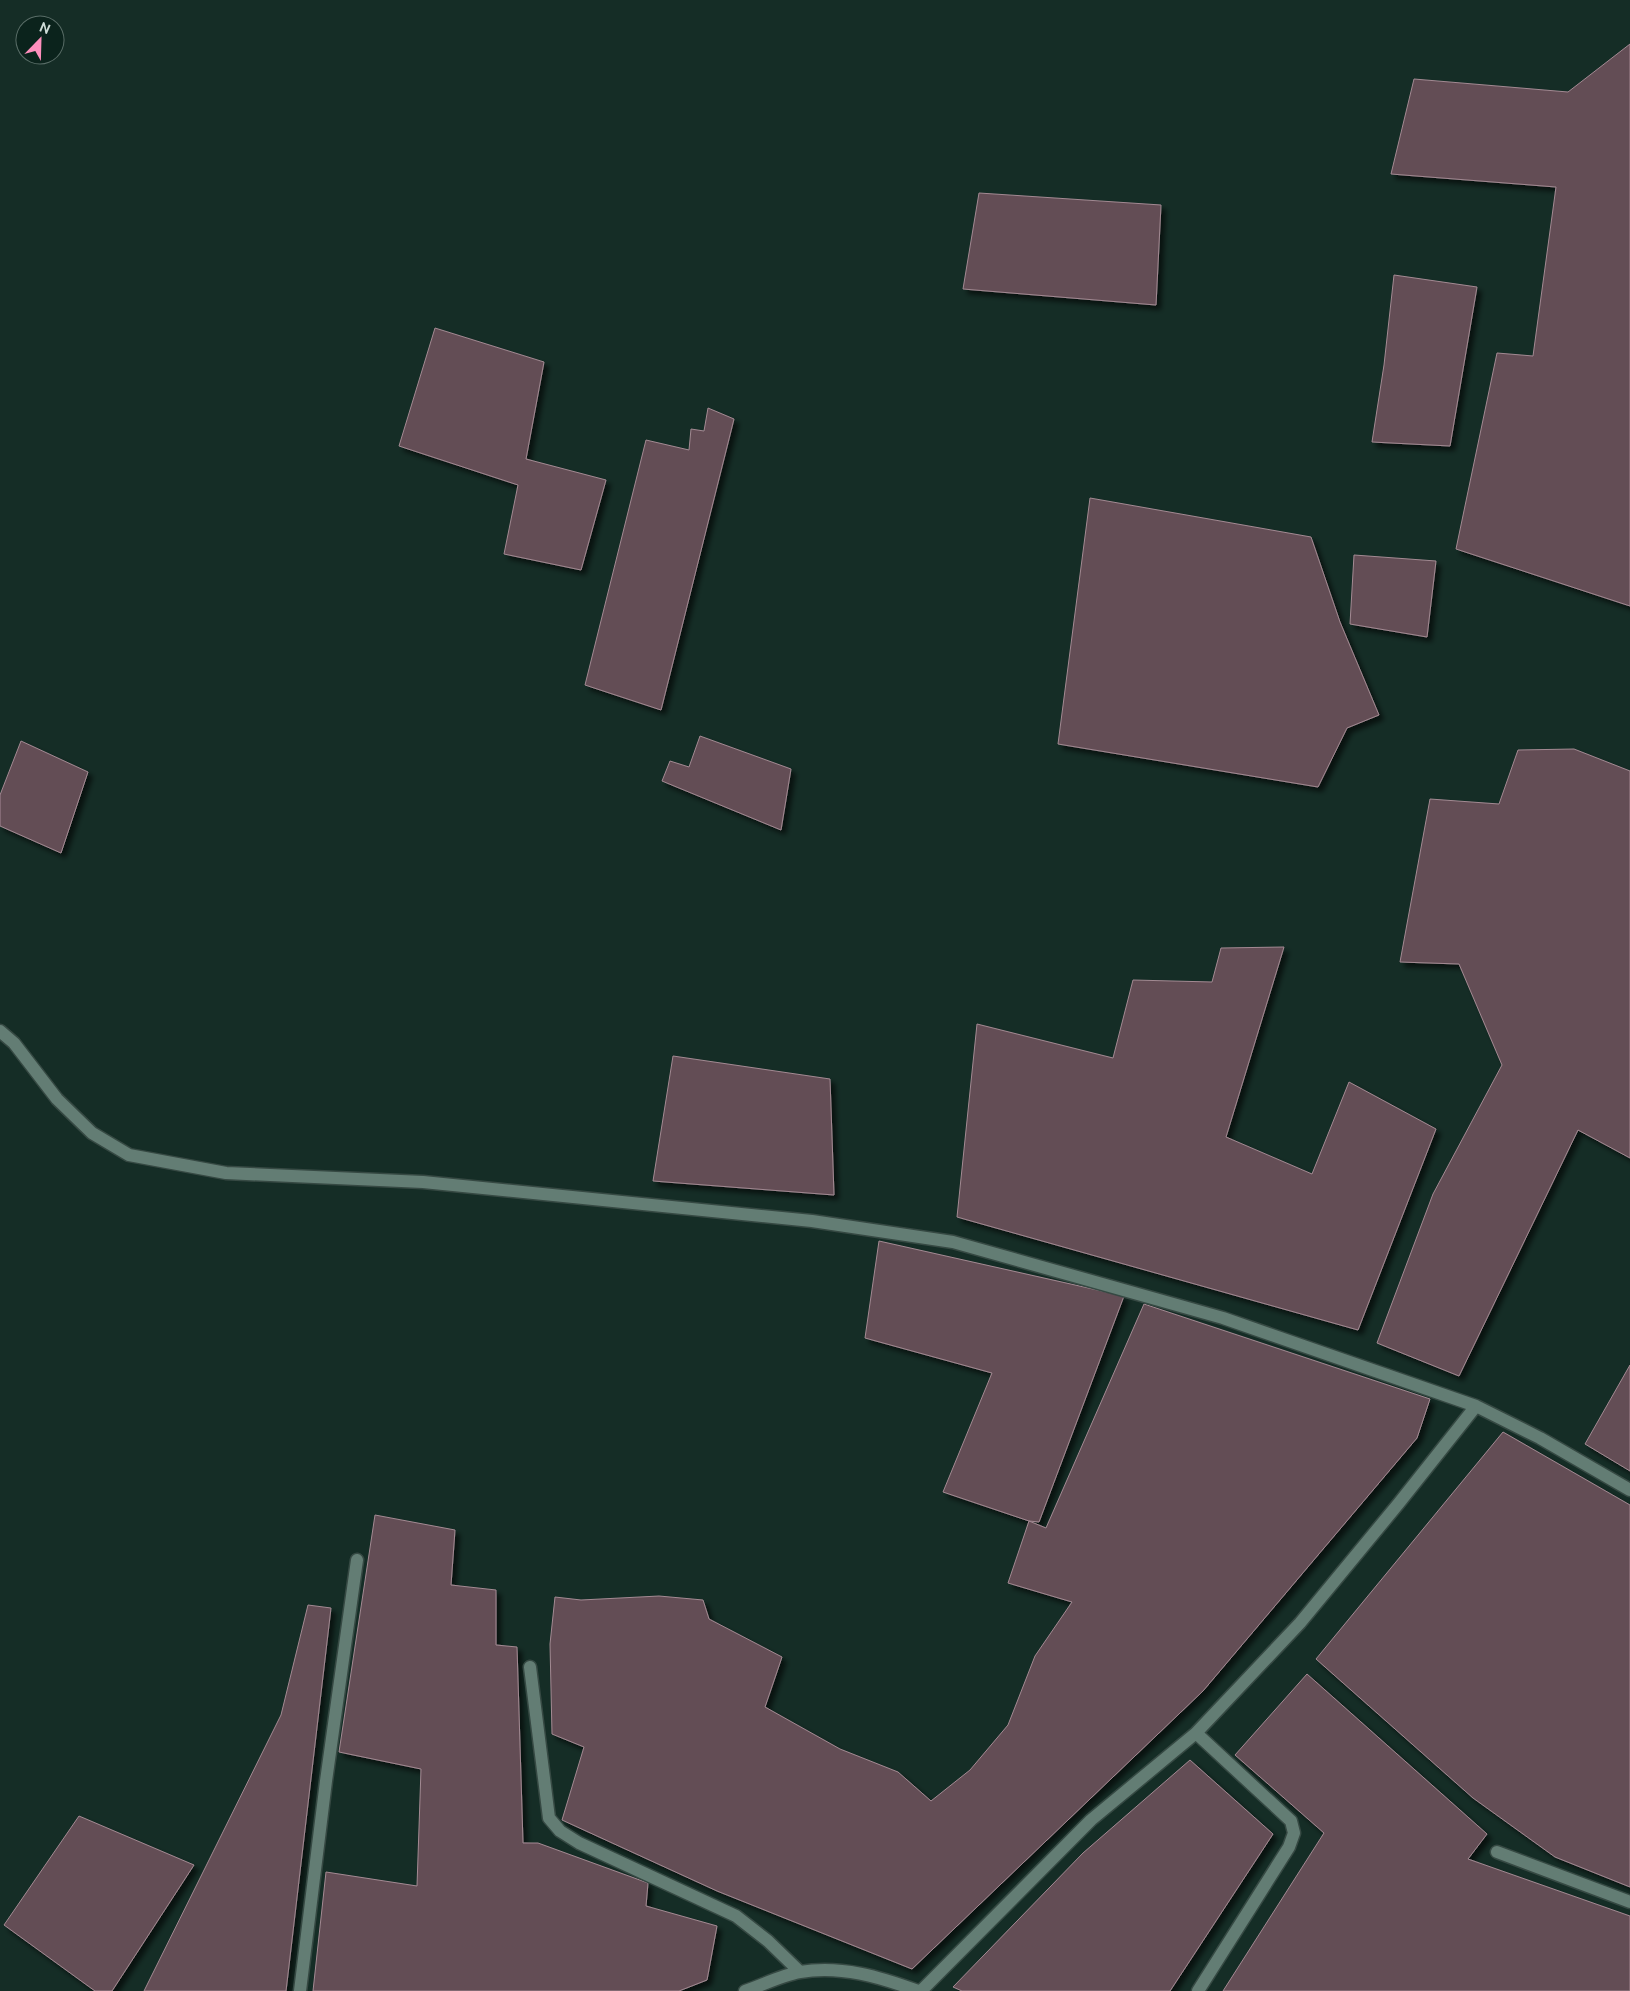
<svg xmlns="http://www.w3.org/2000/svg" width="1630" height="1991" viewBox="0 0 1630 1991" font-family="Ubuntu,sans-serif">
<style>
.building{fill:#644d55;stroke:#a38a93;filter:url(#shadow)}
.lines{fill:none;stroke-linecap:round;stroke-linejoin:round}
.street-casing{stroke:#364943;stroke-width:15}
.street{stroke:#637d74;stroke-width:12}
</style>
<defs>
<filter id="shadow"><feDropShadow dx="4.5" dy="4.5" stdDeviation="2.5" flood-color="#0009"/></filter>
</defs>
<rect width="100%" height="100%" fill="#152d26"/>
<path class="building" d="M1630 44V606L1456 549 1497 353 1533 356 1556 187 1391 174 1414 79 1568 92Z
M979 193 1161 205 1156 305 963 289Z
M1394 275 1477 287 1450 446 1372 442 1384 365Z
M435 328 544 362 526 459 606 480 581 570 504 554 518 485 399 446Z
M708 408 734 419 661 710 585 685 646 440 689 450 691 429 704 431Z
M1090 498 1311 537 1340 622 1379 715 1347 728 1318 787 1058 744Z
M1354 555 1436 561 1427 637 1350 624Z
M700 736 791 769 781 830 662 781 670 761 689 767Z
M21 741 88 772 61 853 0 826V795Z
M1574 749 1630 771V1158L1578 1130 1459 1376 1377 1343 1433 1194 1502 1065 1459 964 1400 962 1430 799 1499 804 1518 750Z
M1284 947 1226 1137 1312 1174 1349 1082 1436 1129 1358 1330 957 1217 977 1024 1113 1058 1133 980 1212 982 1221 948Z
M673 1056 830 1079 834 1195 653 1181Z
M879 1241 1124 1296 1039 1522 1029 1521 943 1492 992 1373 865 1338Z
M1144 1304 1430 1399 1417 1438 1203 1691 912 1969 717 1891 562 1820 584 1747 552 1734 550 1644 555 1597 581 1600 659 1596 703 1600 709 1619 782 1657 765 1707 840 1749 898 1772 931 1801 970 1770 1008 1725 1035 1656 1072 1602 1008 1583 1029 1521 1046 1528Z
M1630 1365V1471L1585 1444Z
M1503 1432 1630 1505V1887L1555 1857 1473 1798 1316 1659Z
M375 1515 455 1530 451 1585 496 1590V1645L517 1647 523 1843H538L648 1883 646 1906 717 1926 707 1980 679 1991H313L326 1872 417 1886 421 1769 339 1752Z
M308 1605 331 1608 286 1991H144L281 1715Z
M1307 1674 1487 1834 1468 1859 1630 1916V1991H1223L1324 1833 1235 1755Z
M1190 1760 1273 1834 1170 1991H962L953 1987 1083 1853Z
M79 1816 194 1865 112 1991H95L4 1925Z"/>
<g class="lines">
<g class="street-casing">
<path id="street" d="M0 1031 14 1043 57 1099 92 1133 129 1155 226 1173 423 1182 812 1221 953 1242 1223 1318 1476 1406 1540 1438 1630 1490
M530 1667 549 1818 560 1831 579 1843 736 1916 768 1941 800 1972
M1196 1733 1291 1821 1294 1833 1289 1847 1198 1991
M1497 1852 1630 1902
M300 1991 326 1781 357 1560
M745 1991C763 1985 782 1975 800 1972 841 1965 880 1977 918 1991
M921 1991 1091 1820 1196 1733 1300 1623 1399 1503 1476 1406"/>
</g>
<use href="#street" class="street"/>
</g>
<g transform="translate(40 40) rotate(23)"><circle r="24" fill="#0b231c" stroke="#596d67"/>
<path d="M0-4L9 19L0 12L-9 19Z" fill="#fe8ebc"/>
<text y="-8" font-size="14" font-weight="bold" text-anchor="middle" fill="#cedcd7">N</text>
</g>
</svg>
